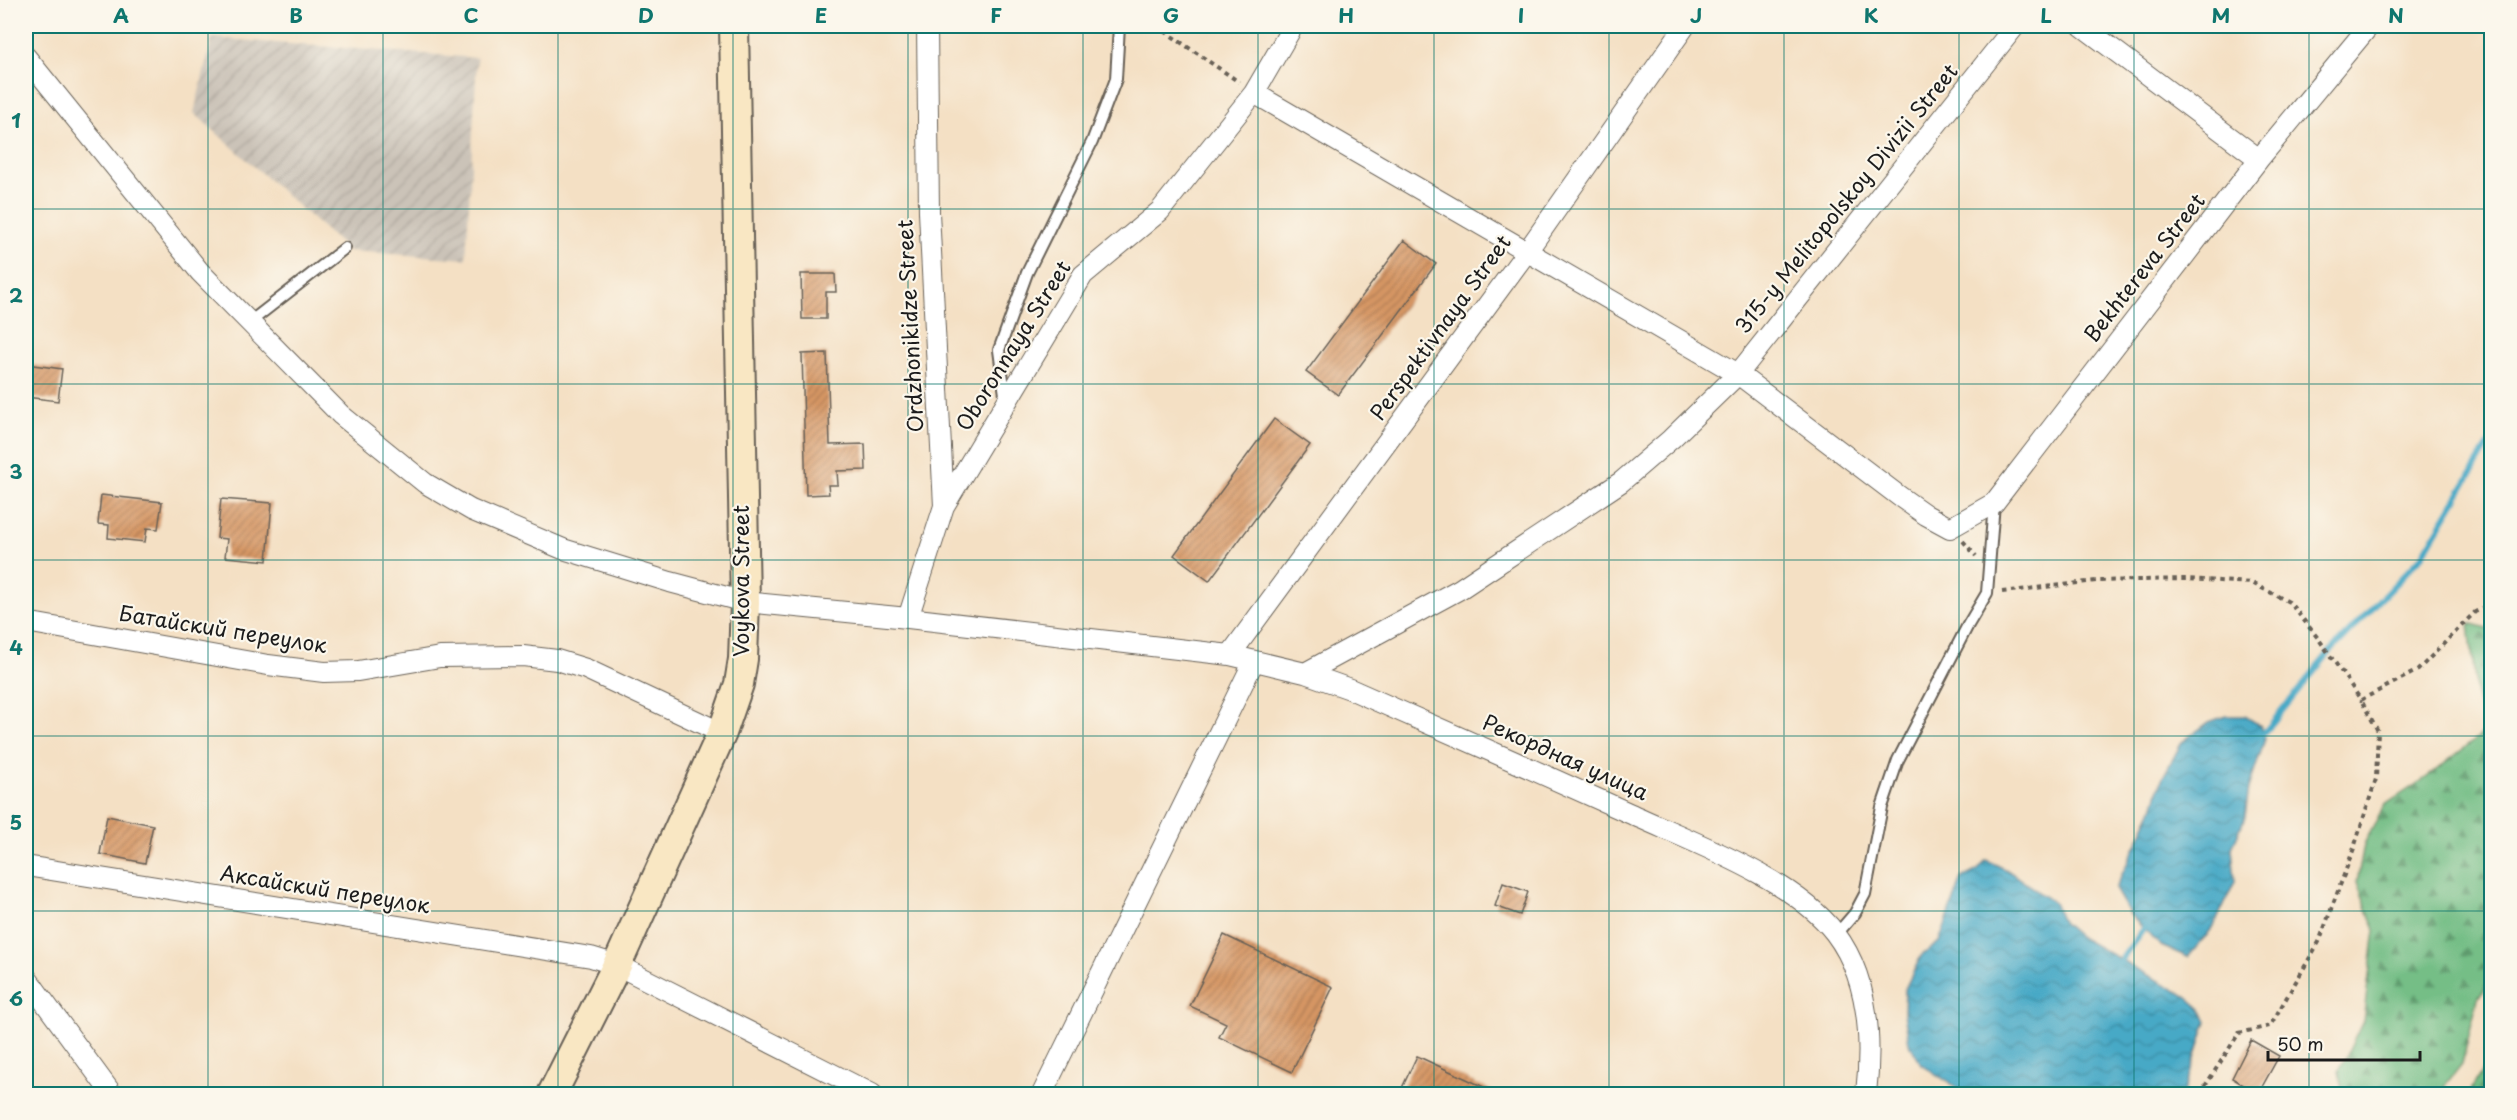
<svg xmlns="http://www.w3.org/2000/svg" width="2517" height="1120" viewBox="0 0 2517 1120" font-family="'Playpen Sans',sans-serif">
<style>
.industrial{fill:url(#industrial-furrows)}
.forest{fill:url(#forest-firs);stroke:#486d51;stroke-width:1.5}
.water{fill:url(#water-waves);stroke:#316271;stroke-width:1.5}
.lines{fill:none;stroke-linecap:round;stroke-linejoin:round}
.stream{stroke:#46a9c6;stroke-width:6}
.building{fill:url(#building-hatch)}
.lane-casing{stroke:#686157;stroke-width:14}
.street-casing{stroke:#686157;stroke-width:22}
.secondary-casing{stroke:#686157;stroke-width:32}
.path{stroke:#686157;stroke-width:4;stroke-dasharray:4.5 4.5;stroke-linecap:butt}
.lane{stroke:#fff;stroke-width:10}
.street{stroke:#fff;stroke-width:20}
.secondary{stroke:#f9e7c3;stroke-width:28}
.grid{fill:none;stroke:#0f766e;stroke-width:1.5;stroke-opacity:0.55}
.labels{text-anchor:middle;stroke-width:4.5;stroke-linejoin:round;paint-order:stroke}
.street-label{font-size:21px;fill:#1c1c1c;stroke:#fbf7ec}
.neatline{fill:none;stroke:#0f766e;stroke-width:2}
.grid-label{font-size:20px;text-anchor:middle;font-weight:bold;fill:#0f766e}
</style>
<defs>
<pattern id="industrial-furrows" width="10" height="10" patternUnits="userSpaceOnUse" patternTransform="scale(1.5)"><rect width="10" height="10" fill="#cbc3b8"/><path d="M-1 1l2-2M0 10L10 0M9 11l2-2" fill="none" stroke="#aea79e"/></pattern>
<pattern id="forest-firs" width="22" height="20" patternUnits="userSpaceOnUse" patternTransform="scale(1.5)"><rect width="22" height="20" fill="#74be86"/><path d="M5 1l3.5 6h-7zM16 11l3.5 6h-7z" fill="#5e9a6d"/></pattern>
<pattern id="water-waves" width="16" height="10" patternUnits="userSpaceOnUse" patternTransform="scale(1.5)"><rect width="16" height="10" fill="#46a9c6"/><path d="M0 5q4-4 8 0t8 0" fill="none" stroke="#3a89a0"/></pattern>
<pattern id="building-hatch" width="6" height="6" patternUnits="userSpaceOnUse" patternTransform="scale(1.5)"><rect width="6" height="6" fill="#d69664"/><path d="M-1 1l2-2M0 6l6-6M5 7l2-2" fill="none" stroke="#ad7a52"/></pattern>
</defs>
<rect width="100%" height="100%" fill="#fbf7ec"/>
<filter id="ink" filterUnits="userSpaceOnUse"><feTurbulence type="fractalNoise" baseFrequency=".0167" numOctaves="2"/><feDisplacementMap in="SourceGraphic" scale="12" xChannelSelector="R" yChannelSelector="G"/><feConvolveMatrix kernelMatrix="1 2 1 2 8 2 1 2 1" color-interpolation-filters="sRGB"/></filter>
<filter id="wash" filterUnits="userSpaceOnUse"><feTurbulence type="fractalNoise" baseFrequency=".008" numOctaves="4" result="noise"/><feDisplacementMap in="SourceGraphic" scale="24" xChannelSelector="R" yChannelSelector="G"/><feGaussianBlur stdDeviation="1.35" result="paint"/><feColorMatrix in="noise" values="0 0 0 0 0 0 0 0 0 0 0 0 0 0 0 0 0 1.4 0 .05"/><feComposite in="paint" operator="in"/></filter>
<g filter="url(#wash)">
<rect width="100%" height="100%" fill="#f4e0c4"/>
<path class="industrial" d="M212 38 477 58 466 259 349 251 194 113Z"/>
<path class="forest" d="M2469 623 2491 629V977L2478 998 2462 1064 2438 1094H2343L2339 1071 2363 1021 2375 930 2357 883 2364 844 2385 805 2427 777 2486 731 2476 691Z
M2491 1054V1094H2469Z"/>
<path class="water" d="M2226 716H2245L2261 726 2265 739 2249 788 2245 817 2232 848 2235 881 2214 926 2188 957 2161 946 2131 916 2115 889 2152 811 2162 779 2182 742 2209 722Z
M1986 860 2007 870 2054 903 2063 923 2078 936 2186 996 2201 1009 2207 1022 2183 1094H1966L1921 1064 1909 1043 1904 1013 1905 989 1921 956 1939 942 1962 878 1978 870Z"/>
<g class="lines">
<path class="stream" d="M2260 738 2329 653 2422 556 2492 439
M2117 965 2148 923"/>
</g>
<g id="blocks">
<path class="building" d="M1404 240 1436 264 1338 395 1306 372Z
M801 274H835L836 292H826V319H802Z
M827 353 830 445 865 444 866 470 837 471 838 485H828L829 494 806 495 802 354Z
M26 364 62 369 58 401 26 397Z
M1274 419 1310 445 1209 581 1174 555Z
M101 495 162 502 158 529 147 528 145 542 108 538 109 525 98 524Z
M221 499 272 503 267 561 225 557 227 539 217 538Z
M107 816 153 825 145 863 100 854Z
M1503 883 1528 892 1520 915 1495 906Z
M1224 935 1333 987 1292 1072 1219 1037 1226 1023 1190 1006Z
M2251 1040 2279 1056 2258 1094 2232 1078Z
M1417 1056 1501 1095H1416L1402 1088Z"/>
</g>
</g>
<g filter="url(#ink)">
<use href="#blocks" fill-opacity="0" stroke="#686157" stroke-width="1.5"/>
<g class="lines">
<g class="lane-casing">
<path id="lane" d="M250 322 345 248
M1006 402 999 350 1027 273 1092 142 1116 79 1119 26
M1836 935 1855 913 1865 894 1882 807 1898 760 1968 625 1987 593 1994 503"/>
</g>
<g class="street-casing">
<path id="street" d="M2082 26 2259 159
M26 57 200 272 341 415 425 483 471 510 563 549 670 582 745 602 908 618 1230 655 1305 673 1350 689C1444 730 1536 771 1629 813 1692 842 1793 878 1835 933 1869 978 1872 1041 1866 1094
M1254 93 1738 374 1899 496 1926 515 1950 528 1994 503 2259 159 2369 26
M944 506 1083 275 1160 211 1254 93 1293 26
M908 618 944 506 929 212 927 26
M26 622 268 665 324 672 358 671 440 657 523 656 557 660 586 669 722 733
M1230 655 1528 250 1685 26
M1305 673 1460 589 1621 482 1671 439 1738 374 2015 26
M26 866 591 957 617 965 872 1094
M26 977 112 1094
M1042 1094 1254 661"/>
</g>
<g class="secondary-casing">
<path id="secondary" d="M552 1094 617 965 722 733 739 684 743 659 745 602 734 26"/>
</g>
<path class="path" d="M1157 26 1239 82
M1963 541 1976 556
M2002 592 2096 581 2187 579 2252 583 2289 602 2318 638 2361 700 2418 670 2475 612 2492 604
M2200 1094 2239 1033 2270 1026 2319 942 2354 848 2376 779 2378 731 2361 700"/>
<use href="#lane" class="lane"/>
<use href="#street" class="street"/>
<use href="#secondary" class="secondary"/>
</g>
</g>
<path class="grid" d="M208 26V1094M383 26V1094M558 26V1094M733 26V1094M908 26V1094M1083 26V1094M1258 26V1094M1434 26V1094M1609 26V1094M1784 26V1094M1959 26V1094M2134 26V1094M2309 26V1094M26 209H2492M26 384H2492M26 560H2492M26 736H2492M26 911H2492"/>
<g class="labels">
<g class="street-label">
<text transform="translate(1847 199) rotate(-51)" y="7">315-y Melitopolskoy Divizii Street</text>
<text transform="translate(2145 268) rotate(-52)" y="7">Bekhtereva Street</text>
<text transform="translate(911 326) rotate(-93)" y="7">Ordzhonikidze Street</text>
<text transform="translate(1441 328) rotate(-54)" y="7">Perspektivnaya Street</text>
<text transform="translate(1014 346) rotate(-58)" y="7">Oboronnaya Street</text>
<text transform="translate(742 581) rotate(-90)" y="7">Voykova Street</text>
<text transform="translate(223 630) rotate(9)" y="7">Батайский переулок</text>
<text transform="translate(1565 758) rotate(24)" y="7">Рекордная улица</text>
<text transform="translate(325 890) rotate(9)" y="7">Аксайский переулок</text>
</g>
</g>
<rect width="2517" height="1120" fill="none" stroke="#fbf7ec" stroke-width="66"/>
<path d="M2268 1051v9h152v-9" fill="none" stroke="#1c1c1c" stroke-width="3"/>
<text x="2277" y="1051" font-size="18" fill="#1c1c1c" stroke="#fbf7ec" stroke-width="4.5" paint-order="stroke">50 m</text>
<rect x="33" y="33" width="2451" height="1054" class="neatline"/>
<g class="grid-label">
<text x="121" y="23">A</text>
<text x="296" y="23">B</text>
<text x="471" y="23">C</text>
<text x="646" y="23">D</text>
<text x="821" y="23">E</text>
<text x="996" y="23">F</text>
<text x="1171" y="23">G</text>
<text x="1346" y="23">H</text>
<text x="1521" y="23">I</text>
<text x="1696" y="23">J</text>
<text x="1871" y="23">K</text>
<text x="2046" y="23">L</text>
<text x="2221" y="23">M</text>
<text x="2396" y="23">N</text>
<text x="16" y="128">1</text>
<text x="16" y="303">2</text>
<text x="16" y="479">3</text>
<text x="16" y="655">4</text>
<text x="16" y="830">5</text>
<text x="16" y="1006">6</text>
</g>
</svg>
